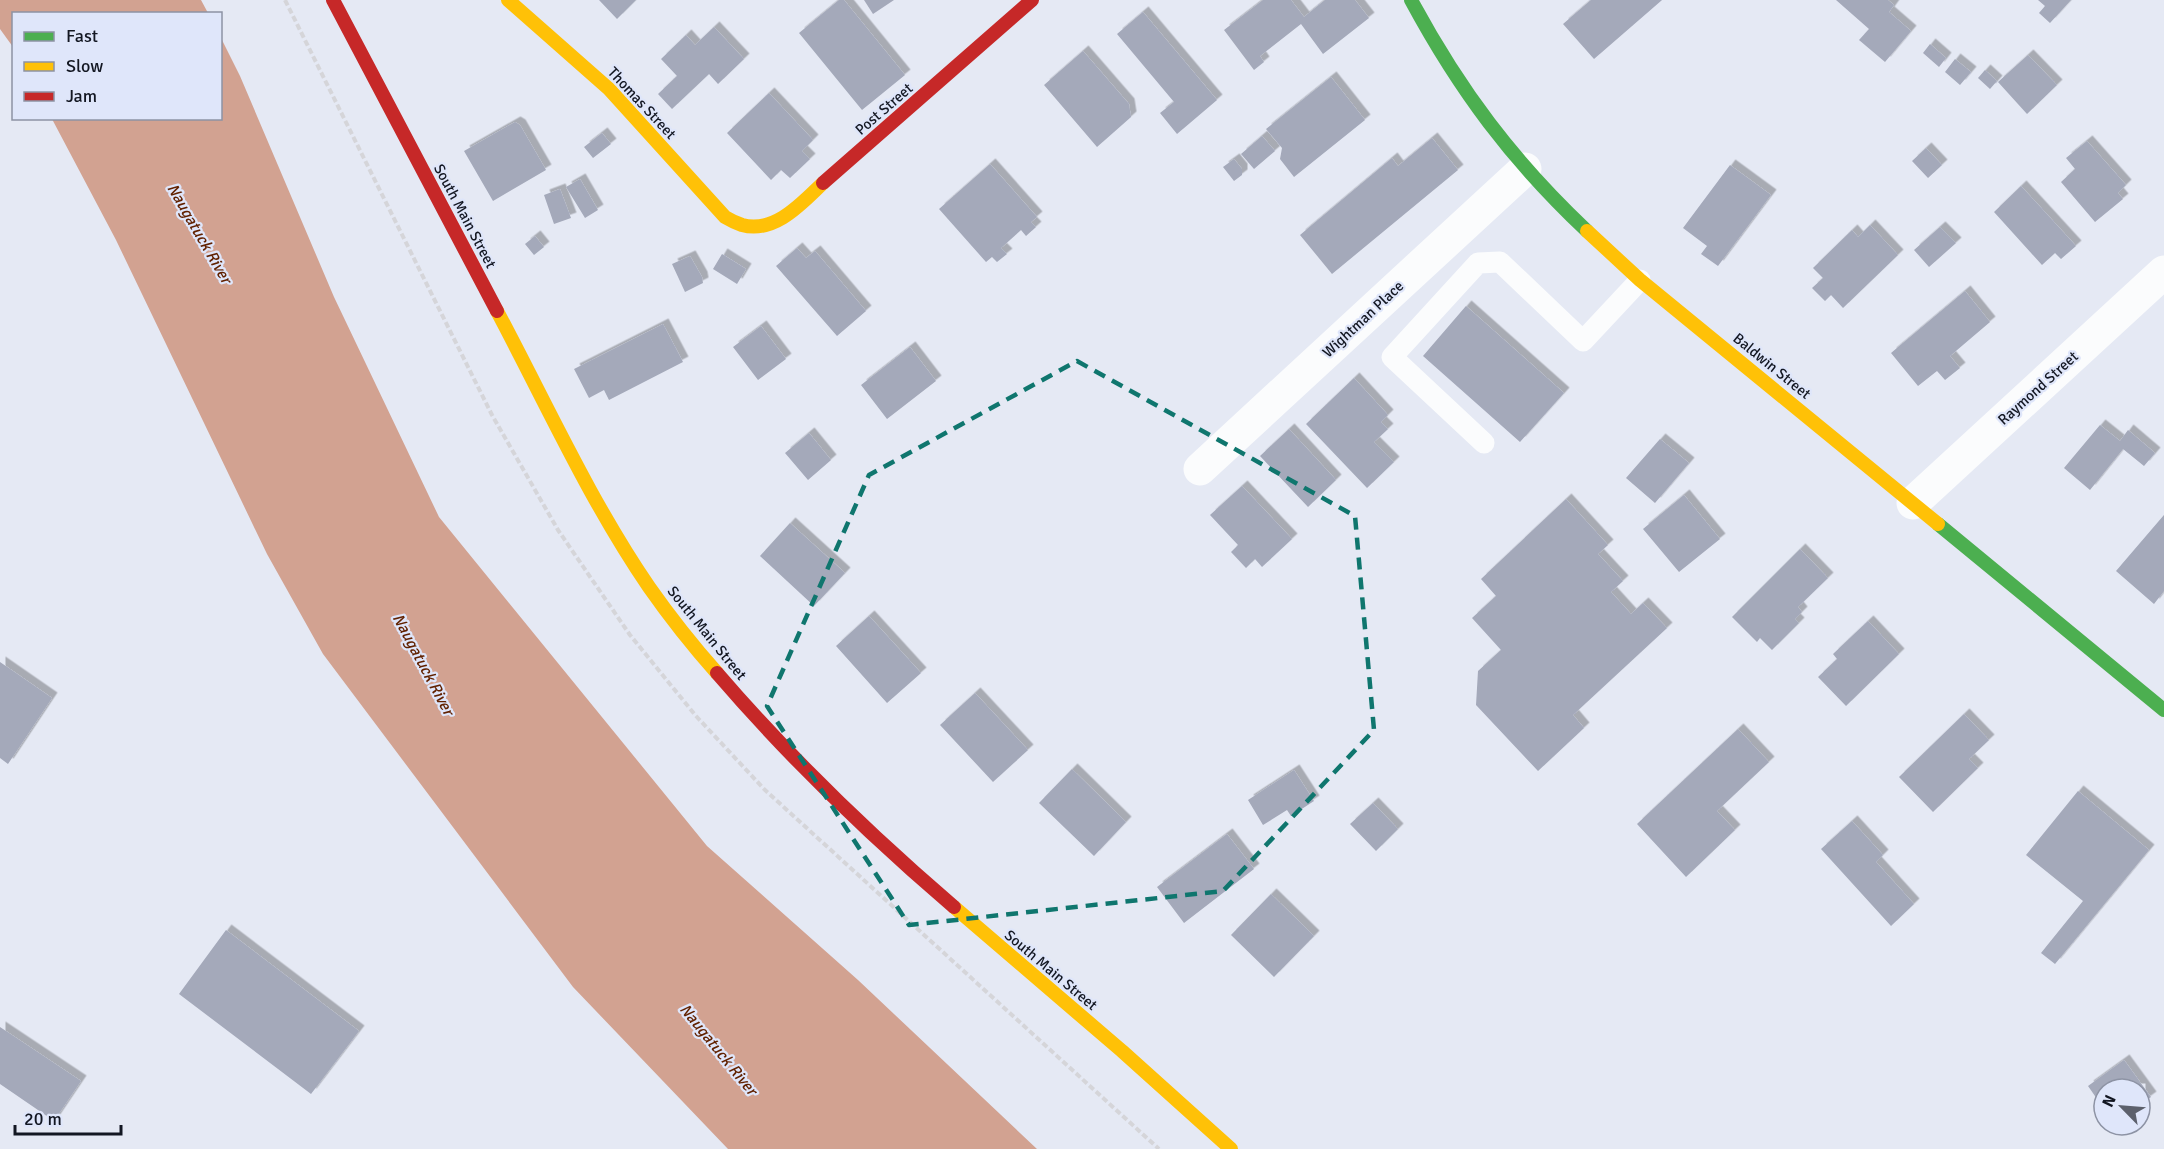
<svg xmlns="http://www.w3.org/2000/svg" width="2164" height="1149" viewBox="0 0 2164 1149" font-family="Signika,sans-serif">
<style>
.water{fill:#d2a291}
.building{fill:#a4a9ba;filter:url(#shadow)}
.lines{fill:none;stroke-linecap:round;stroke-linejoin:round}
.path{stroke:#d5d5d9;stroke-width:4;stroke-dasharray:6 3;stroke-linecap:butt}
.lane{stroke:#fbfcfd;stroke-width:21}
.street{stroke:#fbfcfd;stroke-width:33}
.fast{stroke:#4caf50;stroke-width:14}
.slow{stroke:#ffc107;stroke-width:14}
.jam{stroke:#c62828;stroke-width:14}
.marked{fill:none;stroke:#0f766e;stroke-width:4.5;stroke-dasharray:12 8;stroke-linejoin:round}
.labels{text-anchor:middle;stroke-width:4.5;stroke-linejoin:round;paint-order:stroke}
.street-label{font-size:15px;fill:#131722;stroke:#dfe6fa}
.water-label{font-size:16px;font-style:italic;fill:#612100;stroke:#dfe6fa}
</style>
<defs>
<filter id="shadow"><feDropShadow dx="5.5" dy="-5.5" stdDeviation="0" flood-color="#0004"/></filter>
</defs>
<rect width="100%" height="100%" fill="#e5e9f4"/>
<path class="water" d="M0 0H201L208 13 14 14 13 47 0 29Z
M221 38 240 76 334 297 439 517 707 846 858 980 1037 1149H728L573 987 323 654 267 554 116 240 52 119 220 118Z"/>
<path class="building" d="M599 0H636L617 19Z
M839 0H844L905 75 862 110 799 33Z
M864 0H894L873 14Z
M1263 0H1291L1304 17 1325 0H1355L1369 18 1323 54 1301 24 1260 56 1264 62 1254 70 1224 30Z
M1591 0H1662L1594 59 1563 24Z
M1836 0H1888L1894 5 1889 12 1911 31 1885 62 1859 40 1869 29Z
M2038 0H2071L2050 23 2039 13 2045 6Z
M1143 12 1217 100 1177 134 1160 113 1174 102 1117 34Z
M714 27 744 59 718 84 709 74 672 109 658 94 677 76 661 59 686 35 695 45Z
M1930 44 1946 58 1939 67 1923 53Z
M1083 51 1129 104 1131 117 1097 147 1044 85Z
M2028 55 2057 85 2027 114 1998 82Z
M1955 59 1971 72 1960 85 1945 72Z
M1985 70 1997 81 1990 89 1978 78Z
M1331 77 1365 120 1294 177 1280 159 1282 148 1266 129Z
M769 93 813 140 802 151 810 159 790 178 781 170 771 180 727 133Z
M515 122 520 125 546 170 493 201 464 151Z
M602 133 611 144 593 158 584 147Z
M1262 136 1275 151 1254 169 1241 154Z
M1432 138 1458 170 1332 274 1300 235 1392 158 1398 166Z
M2087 141 2126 185 2118 193 2123 199 2095 222 2061 182 2075 169 2066 158Z
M1926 148 1942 165 1928 178 1912 161Z
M1234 159 1242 169V175L1234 181 1223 167Z
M990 164 1037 217 1031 222 1036 227 1026 236 1021 230 1001 248 1007 254 997 262 992 257 986 262 939 209Z
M1730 165 1771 195 1718 266 1701 254 1707 246 1683 228Z
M580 179 598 210 585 218 566 187Z
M2021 186 2076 246 2061 259 2055 253 2042 265 1994 212Z
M560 189 571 218 554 224 544 195Z
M1870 225 1898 255 1843 308 1831 295 1825 301 1812 288 1823 278 1813 268 1852 230 1858 237Z
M1940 227 1956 243 1929 267 1914 250Z
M535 236 544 247 534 255 525 244Z
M797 248 806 258 815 251 866 311 837 336 776 266Z
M722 254 746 269 737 284 713 269Z
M690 256 702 277 703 283 685 292 672 264Z
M1965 291 1990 322 1950 356 1960 368 1945 380 1937 371 1918 386 1891 353Z
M1466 306 1564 393 1520 442 1423 356Z
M663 324 683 362 609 400 604 390 589 398 574 369Z
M761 326 786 359 758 380 733 347Z
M910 347 936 381 887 419 861 385Z
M1354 378 1388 415 1381 422 1388 429 1374 442 1394 462 1367 488 1306 424Z
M2100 425 2120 441 2128 430 2155 453 2144 466 2123 449 2090 490 2064 468Z
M1289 429 1336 480 1308 507 1260 456Z
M809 433 831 460 808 480 785 453Z
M1660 439 1689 463 1655 503 1626 478Z
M1242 486 1292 539 1262 567 1255 559 1246 568 1231 552 1238 545 1210 515Z
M1684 495 1720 539 1679 572 1643 529Z
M1566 499 1608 545 1598 554 1623 581 1611 592 1631 614 1643 603 1667 628 1573 715 1584 728 1538 771 1476 705 1478 671 1501 650 1472 618 1496 596 1481 579Z
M2164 515V591L2154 604 2116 571Z
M790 523 845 573 814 606 760 556Z
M1800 549 1828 578 1798 607 1802 612 1795 619 1799 623 1772 650 1760 638 1757 642 1732 617Z
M869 616 921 673 887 703 836 646Z
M1868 621 1899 654 1846 706 1818 677 1837 659 1833 654Z
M0 662 52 698 8 764 0 758Z
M975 693 1028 750 993 782 940 725Z
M1964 714 1989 740 1969 759 1978 768 1933 812 1899 777Z
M1738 729 1769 762 1717 811 1735 830 1686 877 1637 824Z
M1072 769 1126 822 1094 856 1039 803Z
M1294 770 1314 801 1291 816 1287 810 1263 825 1248 800Z
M2078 791 2149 850 2055 964 2041 953 2083 901 2026 855Z
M1373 803 1398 829 1376 851 1350 824Z
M1852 821 1883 855 1876 862 1914 904 1891 926 1821 849Z
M1227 834 1254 869 1184 923 1157 887Z
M1271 894 1314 936 1274 977 1231 935Z
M226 930 359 1031 311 1094 179 994Z
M0 1027 81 1081 54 1121 0 1084Z
M2124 1060 2151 1097 2140 1105V1089H2104V1109L2088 1086Z"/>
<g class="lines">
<path class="path" d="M285 0 492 415 558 530 630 635 696 716 765 790 1159 1149"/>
<path class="lane" d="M1484 443 1392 357 1478 263 1500 262 1583 341 1640 280"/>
<path class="street" d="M1200 469 1525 169
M1913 503 2164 272"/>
<path class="fast" d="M1411 0C1460 91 1512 160 1587 231
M1938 524 2164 710"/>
<path class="slow" d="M508 0 609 89 725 217C730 220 736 223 742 225 775 234 802 203 823 183
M1587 231 1640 280 1938 524
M497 311C546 403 590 501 649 587 670 617 693 646 717 673
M954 907 1122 1051 1231 1149"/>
<path class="jam" d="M333 0 497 311
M823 183 1032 0
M717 673C790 758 870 835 954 907"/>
</g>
<path class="marked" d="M1077 361 1355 516 1374 730 1223 891 909 925 767 706 869 475Z"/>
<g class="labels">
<g class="street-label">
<text transform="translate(642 103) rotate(47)" y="5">Thomas Street</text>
<text transform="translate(884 109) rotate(-41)" y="5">Post Street</text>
<text transform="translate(465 216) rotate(62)" y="5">South Main Street</text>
<text transform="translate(1363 319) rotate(-43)" y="5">Wightman Place</text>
<text transform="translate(1772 366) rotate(39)" y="5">Baldwin Street</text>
<text transform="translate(2038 388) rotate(-42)" y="5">Raymond Street</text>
<text transform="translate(707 633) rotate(51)" y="5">South Main Street</text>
<text transform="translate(1051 970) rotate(40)" y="5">South Main Street</text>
</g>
<g class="water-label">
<text transform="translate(200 233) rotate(60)" y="6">Naugatuck River</text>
<text transform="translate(424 664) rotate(62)" y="6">Naugatuck River</text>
<text transform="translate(719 1049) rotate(51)" y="6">Naugatuck River</text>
</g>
</g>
<rect x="12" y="12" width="210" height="108" fill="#dfe6fa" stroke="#8d93a4" stroke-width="1.5"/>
<rect x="24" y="32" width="30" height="9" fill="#4caf50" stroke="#8d93a4" stroke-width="1.5"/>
<text x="66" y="42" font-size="18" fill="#131722">Fast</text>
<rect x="24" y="62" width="30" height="9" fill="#ffc107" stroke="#8d93a4" stroke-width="1.5"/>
<text x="66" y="72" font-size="18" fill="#131722">Slow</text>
<rect x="24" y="92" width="30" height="9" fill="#c62828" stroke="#8d93a4" stroke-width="1.5"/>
<text x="66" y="102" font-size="18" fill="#131722">Jam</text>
<g transform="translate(2122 1107) rotate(295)"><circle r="28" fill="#dfe6fa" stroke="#8d93a4" stroke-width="1.5"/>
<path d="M0-4.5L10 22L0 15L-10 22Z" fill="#5c606c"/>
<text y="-9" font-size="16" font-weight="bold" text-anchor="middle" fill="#131722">N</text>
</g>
<path d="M15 1125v9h106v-9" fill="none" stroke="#131722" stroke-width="3"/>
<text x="24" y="1125" font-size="18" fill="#131722" stroke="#dfe6fa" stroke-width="4.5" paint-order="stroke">20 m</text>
</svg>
